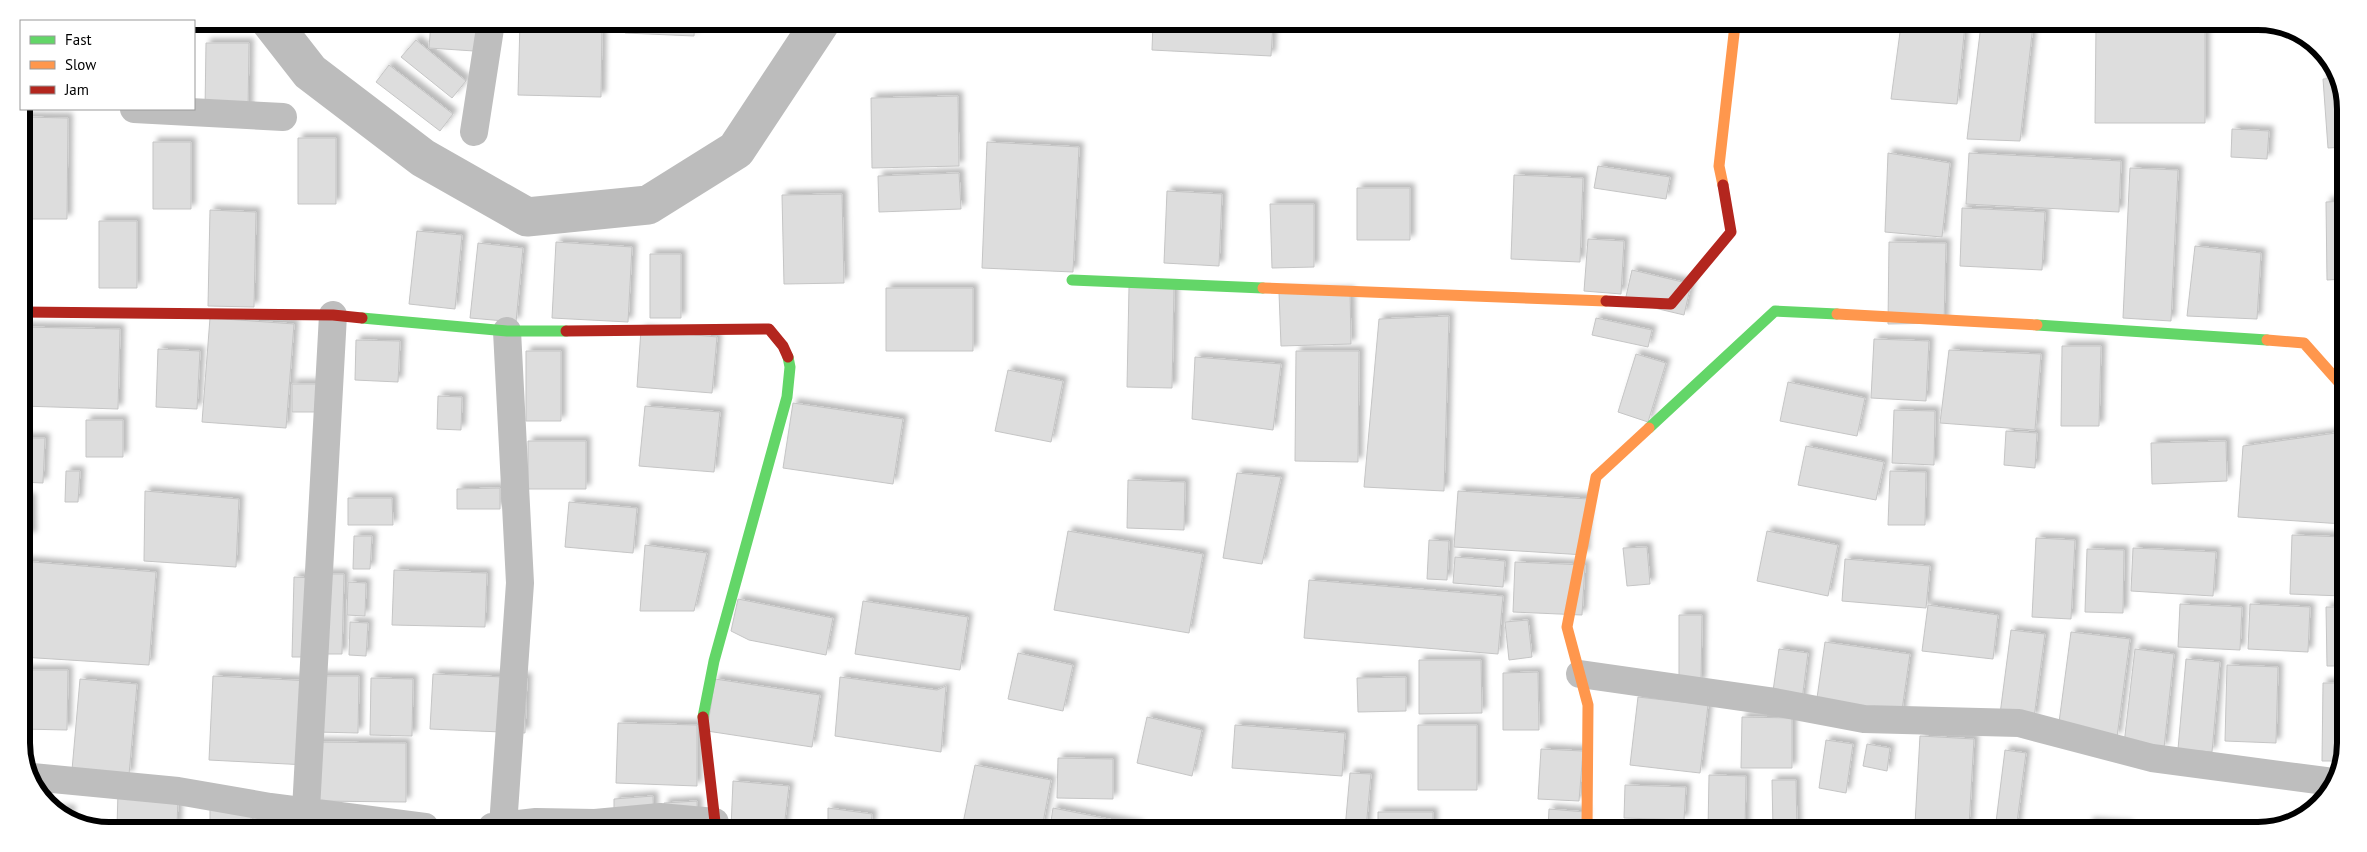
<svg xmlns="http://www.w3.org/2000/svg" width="2367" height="852" viewBox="0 0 2367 852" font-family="'PT Sans',sans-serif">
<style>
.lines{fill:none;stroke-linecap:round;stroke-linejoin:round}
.canal{stroke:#bcbcbc;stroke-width:39}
.building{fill:#ddd;stroke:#c5c5c5;filter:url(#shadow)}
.street{stroke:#bebebe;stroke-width:28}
.fast{stroke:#63d668;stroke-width:11}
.slow{stroke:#ff974d;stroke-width:11}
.jam{stroke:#b3261e;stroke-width:11}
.rim{fill:none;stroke:#000;stroke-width:6}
</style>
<defs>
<filter id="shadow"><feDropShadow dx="4.5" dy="-4.5" stdDeviation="2.5" flood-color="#0004"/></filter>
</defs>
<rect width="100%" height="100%" fill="#fff"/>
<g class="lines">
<path class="canal" d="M271 22 310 72 423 158 527 217 648 205 736 150 820 23"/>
</g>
<path class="building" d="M431 22H477L474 51 429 48Z
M520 22 602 24 601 97 518 95Z
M626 22H695L694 36 625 33Z
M1153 23 1273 24 1271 56 1152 50Z
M1901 25H1965L1957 104 1891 99Z
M1981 25H2033L2020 141 1967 139Z
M2096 25 2205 26V123H2095Z
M416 40 466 81 452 98 401 57Z
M206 43H249L248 111 205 110Z
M389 65 453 114 440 131 376 82Z
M2336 78 2346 103 2345 147 2328 148 2323 79Z
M958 96 959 166 872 168 871 98Z
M21 117 68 118 67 219H21Z
M2232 129 2269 131 2267 159 2231 157Z
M298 138H336V204H298Z
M153 142H191V209H153Z
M987 142 1079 147 1073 272 982 268Z
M1888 153 1950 163 1942 237 1885 232Z
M1969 153 2121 161 2119 212 1966 204Z
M1598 166 1670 177 1666 199 1594 188Z
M2130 168 2178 170 2171 321 2123 318Z
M959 173 961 209 879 212 878 176Z
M1514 175 1583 178 1580 262 1511 259Z
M1357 188H1410V240H1357Z
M1167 191 1222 194 1219 266 1164 263Z
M842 194 844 283 784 284 782 195Z
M2345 201 2344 279 2327 280 2326 202Z
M1270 204H1314V267L1272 268Z
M1962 208 2045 212 2042 270 1960 266Z
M210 210 256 212 254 307 208 306Z
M99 221H137V288H99Z
M417 231 462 235 455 309 409 304Z
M1588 239 1624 241 1621 294 1584 291Z
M556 242 632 247 628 322 552 318Z
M1889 242 1946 243 1944 323 1888 324Z
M478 243 523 248 516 322 470 318Z
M2195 246 2261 253 2257 319 2187 316Z
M650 254H681V318H650Z
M1632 270 1691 284 1684 315 1625 301Z
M1129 287 1174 288 1172 388 1127 387Z
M886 288H973V351H886Z
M1350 291 1351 344 1281 346 1279 292Z
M1449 316 1444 491 1364 487 1379 319Z
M210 318 294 324 286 428 202 422Z
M1596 318 1652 330 1648 347 1592 335Z
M21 327 120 329 118 409 21 406Z
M641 330 717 337 712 393 637 387Z
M1874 339 1929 341 1926 401 1871 398Z
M356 340 400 341 398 382 355 380Z
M2062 346H2101L2099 426H2061Z
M158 349 200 351 197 409 156 407Z
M1949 350 2041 354 2035 430 1940 423Z
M526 351H561V421H526Z
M1296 351H1359L1358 462 1295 461Z
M1636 354 1666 363 1648 422 1618 412Z
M1195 357 1281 364 1273 430 1192 419Z
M1008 370 1063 381 1051 442 995 431Z
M1788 382 1865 398 1857 436 1780 421Z
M292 384H322V412H292Z
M438 396 462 397 461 430 437 429Z
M793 403 903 419 893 484 783 468Z
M645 406 720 412 714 472 639 466Z
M1894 410 1935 411 1934 465 1892 463Z
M86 420H123V457H86Z
M2006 431 2037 433 2035 468 2004 465Z
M2343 432V524L2238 517 2243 446Z
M21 438H45L43 483 21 482Z
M528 441H586V489H528Z
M2226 441 2227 481 2152 484 2151 443Z
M1806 446 1884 462 1876 500 1798 485Z
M66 471H80L78 502H65Z
M1890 471 1926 472 1925 525H1888Z
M1237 473 1281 477 1262 564 1223 558Z
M1128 480 1185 482 1184 530 1127 528Z
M500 488V509H457V489Z
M145 491 239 499 236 567 144 561Z
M1458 491 1588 499 1585 555 1454 547Z
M21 498H31L32 536H21Z
M348 498H392L393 525H348Z
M569 502 637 508 633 553 565 547Z
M1068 531 1203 554 1189 633 1054 610Z
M1767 531 1838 545 1828 596 1757 581Z
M2292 535 2343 537 2342 596 2290 594Z
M354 536H372L370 569H353Z
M2036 538 2075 540 2071 619 2032 617Z
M1429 540 1449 541 1447 580 1427 579Z
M645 545 707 553 694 611H640Z
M1647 547 1650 584 1627 586 1623 548Z
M2133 548 2216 552 2213 596 2131 591Z
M2087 549 2124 550 2123 613 2085 612Z
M1455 557 1505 561 1503 587 1453 583Z
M1845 559 1930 566 1926 608 1842 601Z
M21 561 156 572 149 665 21 657Z
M1515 562 1585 565 1582 615 1513 612Z
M394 570 487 573 485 627 392 625Z
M323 574H344L342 654H321Z
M294 577 315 578 314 657H292Z
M1309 580 1503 596 1498 654 1304 638Z
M348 582 366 583 365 616 347 615Z
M738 599 833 618 826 655 749 640 731 631Z
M863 601 968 617 960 670 855 654Z
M2180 604 2242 607 2240 650 2178 647Z
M2250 604 2310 607 2308 652 2248 649Z
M1928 605 1998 615 1993 659 1922 651Z
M2326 607H2342V666H2327Z
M1679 615H1702L1701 683H1679Z
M1528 620 1532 657 1509 660 1505 622Z
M350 622 368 623 366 656 349 655Z
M2011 630 2045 634 2034 718 2000 714Z
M2071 632 2130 639 2117 737 2058 730Z
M1825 642 1910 654 1901 717 1816 705Z
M1779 649 1808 653 1800 716 1770 712Z
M2135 649 2174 654 2164 748 2124 744Z
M1018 653 1073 665 1063 711 1008 699Z
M2186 659 2220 662 2212 752 2178 749Z
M1419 660H1481L1482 713 1419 714Z
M2227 665 2278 667 2276 743 2225 741Z
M21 670H68L67 730 21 729Z
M1538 672 1539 730H1503V673Z
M433 674 527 678 525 733 430 729Z
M213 676 311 681 307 765 209 760Z
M317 676H359L358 733 316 732Z
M840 677 937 690 946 686 941 752 835 736Z
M1406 677V711L1358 712 1357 678Z
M371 678 413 679 412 736 370 735Z
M80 679 137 684 129 775 72 770Z
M715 679 820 695 812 747 707 731Z
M2323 683H2342L2341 761H2322Z
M1638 697 1708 705 1700 773 1630 765Z
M1147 717 1202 730 1192 776 1137 763Z
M1742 717 1792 718V768H1741Z
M618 723 697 725V786L616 783Z
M1235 725 1345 733 1342 776 1232 768Z
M1418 725H1477V790H1418Z
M1920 736 1974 739 1969 826 1915 824Z
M1826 740 1853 744 1846 793 1819 788Z
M313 742 406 743V802L313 801Z
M1867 744 1890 748 1887 771 1863 766Z
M1541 749 1583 751 1579 801 1538 799Z
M2005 750 2026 753 2016 830H1995Z
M1058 758 1113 759V799L1057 798Z
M975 765 1051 780 1042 828H962Z
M1350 773 1371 774 1366 829H1345Z
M1709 775 1746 776 1745 830H1708Z
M1772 780H1796L1797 830H1773Z
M733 781 789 786 784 828H731Z
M1625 785 1686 787 1684 820 1624 818Z
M118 793 178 798 177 826H117Z
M653 796 654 827H614V799Z
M697 801 698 823 664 822V803Z
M210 805 251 806V827L210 826Z
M828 808 872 814 871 828H828Z
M1053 808 1139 825 1138 828H1050Z
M56 809 71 810 70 818Z
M1549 809 1585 812 1584 829H1548Z
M1378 812H1433V829H1378Z
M2089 822 2128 825 2127 830H2088Z"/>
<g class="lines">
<path class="street" d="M134 109 283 117
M474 132 491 22
M1580 674 1769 701 1864 719 2019 723 2152 758 2333 782
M32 777 178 791 270 807 425 827
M306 810 333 315
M503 826 520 583 507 331
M492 827 536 822 595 823 660 817 715 822 716 828"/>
<path class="fast" d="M1072 280 1263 288
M362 318 507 331H566
M2037 325 2267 340
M1649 428 1775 311 1837 314
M703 717 714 661 787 397 790 367 788 357"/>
<path class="slow" d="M1723 185 1719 166 1735 25
M1263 288 1606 301
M1837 314 2037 325
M2267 340 2304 343 2344 388
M1587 829 1588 705 1567 627 1596 477 1649 428"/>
<path class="jam" d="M1606 301 1671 304 1731 232 1723 185
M21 312 333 315 362 318
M566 331 769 329 783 346 788 357
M703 717 715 822"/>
</g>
<path d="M0 0H2367V852H0ZM109 30H2258A79 79 0 0 1 2337 109V743A79 79 0 0 1 2258 822H109A79 79 0 0 1 30 743V109A79 79 0 0 1 109 30Z" fill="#fff" fill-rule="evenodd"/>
<path class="rim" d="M109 30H2258A79 79 0 0 1 2337 109V743A79 79 0 0 1 2258 822H109A79 79 0 0 1 30 743V109A79 79 0 0 1 109 30Z"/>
<rect x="20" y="20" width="175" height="90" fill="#ffffff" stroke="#999999"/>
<rect x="30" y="36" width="25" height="8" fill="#63d668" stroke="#999999"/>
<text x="65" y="45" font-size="15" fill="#000000">Fast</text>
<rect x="30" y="61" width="25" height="8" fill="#ff974d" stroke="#999999"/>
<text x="65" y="70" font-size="15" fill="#000000">Slow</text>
<rect x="30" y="86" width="25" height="8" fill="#b3261e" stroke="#999999"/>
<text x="65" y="95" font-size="15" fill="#000000">Jam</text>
</svg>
